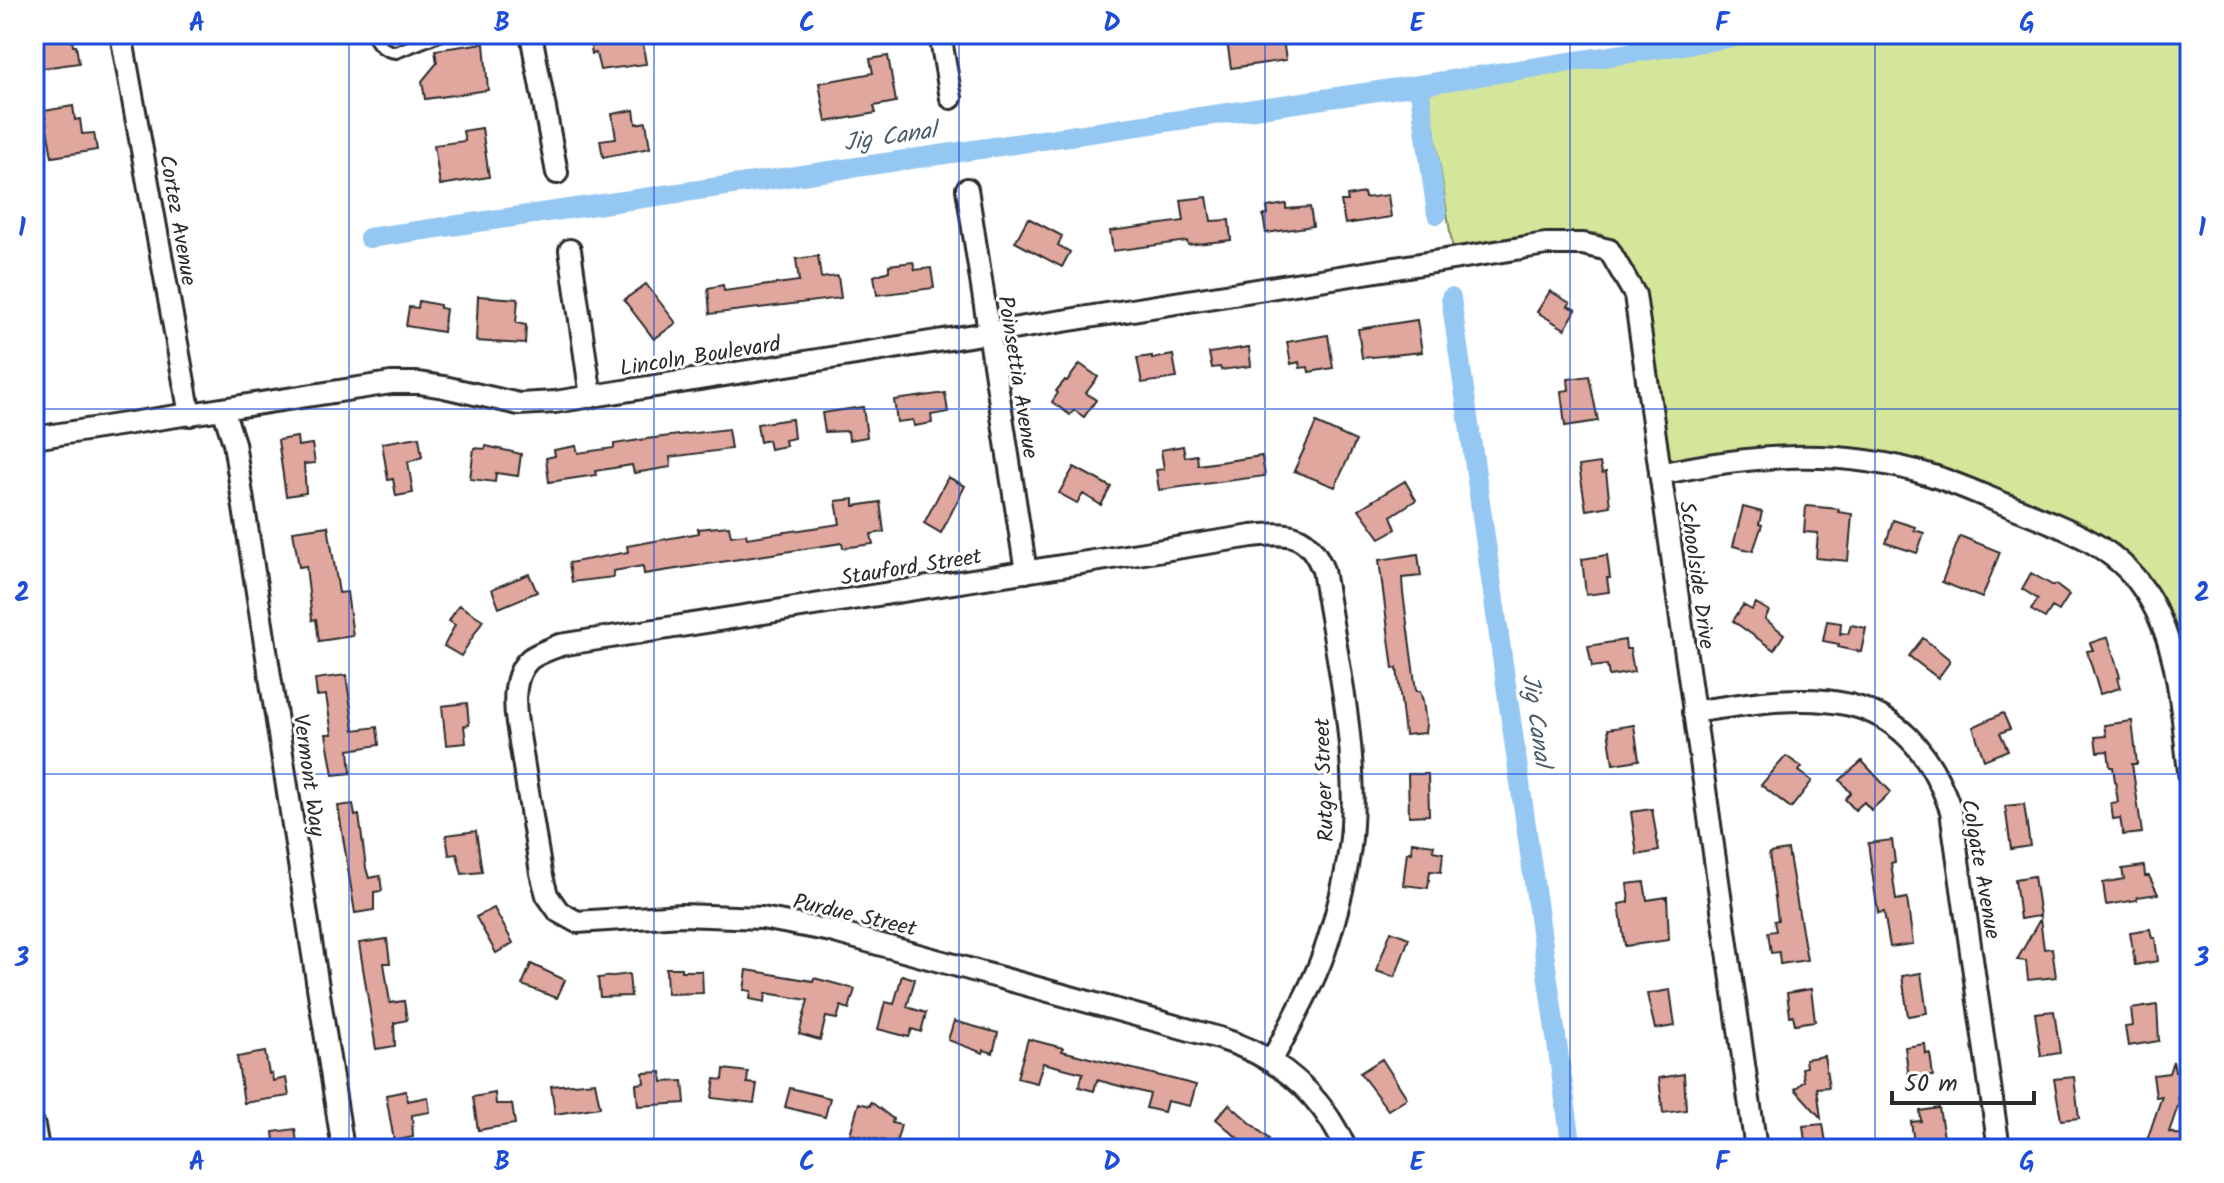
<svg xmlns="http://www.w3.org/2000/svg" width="2224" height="1183" viewBox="0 0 2224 1183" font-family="Kalam,sans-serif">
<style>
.green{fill:#d4e69a;stroke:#808862;stroke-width:2}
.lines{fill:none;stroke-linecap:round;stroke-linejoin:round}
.canal{stroke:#94c7f1;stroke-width:20}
.building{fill:#e0a79e;stroke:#2b2b2b;stroke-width:2}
.lane-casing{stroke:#2b2b2b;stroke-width:16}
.street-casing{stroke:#2b2b2b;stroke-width:26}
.lane{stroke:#fff;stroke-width:10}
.street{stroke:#fff;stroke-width:20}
.grid{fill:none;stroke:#1d4ed8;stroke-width:2;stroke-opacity:0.55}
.labels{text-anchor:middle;stroke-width:6;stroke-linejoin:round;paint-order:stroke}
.street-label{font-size:22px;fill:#2b2b2b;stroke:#fff}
.water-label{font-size:24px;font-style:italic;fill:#4a5a66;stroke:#fff}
.neatline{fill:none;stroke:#1d4ed8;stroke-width:3}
.grid-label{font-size:26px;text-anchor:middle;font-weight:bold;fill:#1d4ed8}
</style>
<rect width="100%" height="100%" fill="#fff"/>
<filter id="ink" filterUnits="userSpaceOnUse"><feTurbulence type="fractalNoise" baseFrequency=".0125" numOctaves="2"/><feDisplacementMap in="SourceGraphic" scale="16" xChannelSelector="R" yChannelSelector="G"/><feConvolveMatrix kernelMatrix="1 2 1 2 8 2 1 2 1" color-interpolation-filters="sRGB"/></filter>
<g filter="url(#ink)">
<path class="green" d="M1729 34H2190V706L2185 672 2164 603 2119 545 2063 519 1790 447 1668 461 1626 255C1620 247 1612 239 1602 235 1578 226 1483 246 1453 251L1426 77Z"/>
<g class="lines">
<path class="canal" d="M1437 214 1419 85 1754 34
M369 238 1419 85
M1451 298 1572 1149"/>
</g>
<path class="building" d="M39 34H71L73 46H76L79 63 43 68Z
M589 34H641L646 64 600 70 596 53 592 54Z
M1226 34H1278L1279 41 1283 40 1286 60 1231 68Z
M484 43 488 90 425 99 422 81 437 63 435 50Z
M888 56 896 102 874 106 876 113 826 122 819 83 873 73 870 59Z
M73 106 75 120 80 119 82 134 94 133 97 150 52 157 44 111Z
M634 110 636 124 646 122 650 148 603 157 600 140 616 138 612 114Z
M482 128 489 177 440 185 434 145 465 141 463 131Z
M1364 193 1365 198 1388 195 1391 217 1345 224 1341 201H1348L1347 196Z
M1207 197 1211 221 1229 220 1231 240 1188 245 1187 241 1113 251 1110 231 1184 221 1181 200Z
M1286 204V209L1310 207 1313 226 1266 233 1263 215 1268 214 1267 207Z
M1028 218 1062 236 1058 245 1070 252 1062 267 1015 242Z
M818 256 821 278 838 276 841 298 710 314 708 288 723 285 724 291 799 281 796 259Z
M913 262 915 270 931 268 934 288 877 295 874 276 889 271V265Z
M646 284 676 323 654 339 624 300Z
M1550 291 1570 303 1568 306 1576 310 1565 329 1537 312Z
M478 296 518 299 516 323 526 325 525 344 476 341Z
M419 301 440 305V308L446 309 443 332 406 326 409 307 418 308Z
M1417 320 1422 352 1362 358 1358 329Z
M1328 335 1333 368 1309 372 1308 367 1300 368 1299 362 1291 364 1287 342Z
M1249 347 1251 366 1221 370 1220 367 1212 368 1209 353Z
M1173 355 1177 378 1142 383 1137 358 1152 356V359Z
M1080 364 1098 377 1086 393 1096 400 1084 417 1074 410 1070 415 1052 402 1058 393 1056 391 1065 380 1067 381Z
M1589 376 1598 421 1565 426 1561 391 1569 390 1568 379Z
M945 393 948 412 931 415 932 423 914 426 913 420 897 422 894 400Z
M863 407 867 437 849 440 848 431 825 432 822 413Z
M792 419 794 438 785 440 786 446 770 449 768 440 760 442 757 424Z
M1316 423 1356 441 1335 487 1294 471Z
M728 429 731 449 670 457 671 467 634 473 632 465 595 471 596 475 549 482 546 458 555 456 554 450 576 446 578 453 614 448V444L646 439Z
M297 437 298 446 312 444 315 463 304 464 306 493 286 496 278 440Z
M419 437 422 457 408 462 413 493 396 496 393 479 388 480 382 443Z
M486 446 521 454 518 476 496 473 495 482 470 479 474 448 485 449Z
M1183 446 1185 457 1197 455 1198 465 1262 456 1265 476 1159 490 1156 470 1164 469 1161 450Z
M1600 463 1602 473 1606 472 1610 506 1586 510 1579 466Z
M1074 467 1111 487 1101 505 1083 494 1077 503 1059 493Z
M948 477 965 486 941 533 924 523Z
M1405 481 1416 500 1391 516 1396 529 1380 538 1359 509Z
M854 499V506L880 502 884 532 871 534 873 544 843 548 842 543 644 574 643 566 613 571 614 577 572 582 569 563 628 552 627 546 699 533 698 529 729 526 731 536 746 534 747 538 840 524 836 501Z
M1806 506 1839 509 1838 512 1852 514 1848 561 1816 558 1818 533 1804 532Z
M1743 507 1762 512 1759 524 1762 525 1753 551 1733 546Z
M1893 520 1915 527 1914 530 1924 533 1917 553 1886 543Z
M328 526 339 593 347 592 353 636 319 641 316 619 312 620 306 566 299 567 293 531Z
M1960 536 2000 552 1982 598 1942 582Z
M1418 554 1421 576 1402 578 1403 593 1416 691H1420L1423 701 1426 724 1425 733 1405 735 1397 668 1393 669 1379 560Z
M1607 555 1610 578H1607L1609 592 1586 595 1582 559Z
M2031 573 2052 585H2056L2069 595 2059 611 2052 607 2045 618 2031 610 2038 599 2022 589Z
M529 574 537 592 499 608 492 589Z
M1756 603 1769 611 1765 619 1784 634 1774 650 1733 621 1743 605 1752 610Z
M459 605 483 620 461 656 444 646 455 625 449 621Z
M1827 621 1841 623 1840 636 1841 633 1848 634 1851 625 1866 628 1861 652 1838 647 1839 644 1823 641Z
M2108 637 2120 677 2117 678 2120 688 2100 694 2087 651 2093 650 2090 643Z
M1923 638 1949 659V663L1938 678 1909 656Z
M1625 640 1626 649H1630L1634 672 1609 676 1607 665 1592 667 1588 646Z
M346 675 354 730 377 727 379 745 349 750 351 773 333 775 326 734H332L326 695 317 696 315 679Z
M467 703 469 725 464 726 466 743 446 745 442 706Z
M2003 713 2010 729 2000 733 2008 750 1984 760 1973 727Z
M2132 721 2137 764H2132L2142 833 2123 835 2120 818 2113 819 2111 803 2118 802 2113 767H2110L2108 751 2097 752 2095 737 2106 736 2104 725Z
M1634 725 1639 760 1613 764 1608 729Z
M1786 756 1802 767 1799 771 1812 781 1791 808 1761 785Z
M1862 761 1891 792 1871 810 1864 802 1855 810 1845 799 1851 793 1840 780Z
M1408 774H1428L1429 815 1409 816Z
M353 804 355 816 359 815 366 868 369 878 380 876 382 891 374 892V910L355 913 338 806Z
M2024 804 2030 846 2011 849 2005 806Z
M1652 809 1659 851 1637 855 1631 812Z
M476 831 482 872 462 874 457 854 449 855 446 835Z
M1892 840 1895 862 1891 863 1896 900 1907 898 1913 944 1890 947 1884 912 1878 913 1868 843Z
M1412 842 1434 845 1433 851 1443 853 1441 872 1430 871 1428 888 1403 885 1407 852H1411Z
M1788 850 1807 960 1780 964 1779 952 1771 953 1768 932 1776 931 1774 921 1778 920 1769 853Z
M2144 866 2145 876H2149L2158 894 2137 897V900L2106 905 2103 883 2124 879 2122 869Z
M2034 876 2040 916 2020 919 2015 879Z
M1644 882 1647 900 1667 897 1669 940 1625 946 1619 904 1629 902 1627 884Z
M494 908 513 943 496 953 476 917Z
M2040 919 2044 949 2052 948 2056 977 2028 980 2026 961 2017 960Z
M2150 929 2152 938H2155L2158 961 2135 965 2130 932Z
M1391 931 1409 938 1395 977 1376 971Z
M387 939 390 963H384L390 1003 404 1001 407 1020 394 1023 395 1046 376 1049 359 943Z
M531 964 565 980 557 998 522 985Z
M666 968H681V971H702L703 993 667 994Z
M747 970 813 981 814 978 855 989 849 1009 841 1006 837 1019 826 1017 820 1040 799 1034 808 1000 766 993 765 1002 750 999 751 991 744 990Z
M1921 973 1927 1013 1908 1016 1902 976Z
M629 974 631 996 600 997 598 978Z
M902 975 915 979 907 1007 926 1013 921 1032 912 1029 909 1037 878 1029 885 1002 894 1004Z
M1811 989 1815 1021 1795 1024 1793 1015 1790 1016 1787 993Z
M1670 990 1675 1026 1655 1029 1647 994Z
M2157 1005 2159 1041 2128 1046 2125 1027 2133 1026 2131 1009Z
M2054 1011 2060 1053 2041 1056 2035 1013Z
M954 1021 998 1033 993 1053 984 1050 983 1053 948 1040Z
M1028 1039 1063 1048 1062 1051 1196 1085 1190 1106 1167 1101 1164 1112 1146 1108 1150 1094 1097 1080 1094 1091 1079 1087 1083 1073 1043 1063 1037 1083 1017 1078Z
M1925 1044 1926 1054 1930 1053 1933 1076 1909 1079 1905 1047Z
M265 1052 269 1074 272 1073 273 1081 286 1078 289 1096 244 1103 237 1057Z
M1824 1056 1829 1087 1817 1088 1821 1118 1795 1089 1804 1081 1802 1068 1806 1067 1805 1059Z
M1382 1059 1407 1098 1388 1110 1360 1073Z
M2173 1061 2175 1072H2178L2182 1095H2178L2179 1103 2169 1132 2190 1138V1149H2144L2162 1096 2156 1097 2153 1075 2169 1073Z
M724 1069 748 1072 747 1083 757 1084 754 1103 712 1098 715 1079 723 1080Z
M661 1072 662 1082 683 1081 685 1103 638 1106 636 1084 644 1083 643 1073Z
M1684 1074 1686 1110 1663 1113 1659 1078Z
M2074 1077 2079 1118 2061 1120 2054 1079Z
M595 1082 600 1107 555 1114 551 1086Z
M790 1088 830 1098 825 1117 785 1107Z
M406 1091 407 1101 428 1097 430 1112 412 1115 413 1137 394 1141 386 1095Z
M495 1093 496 1104H512L515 1124 478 1130 473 1097Z
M871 1102 893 1119 892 1123 901 1125 896 1143 850 1134 859 1103 870 1106Z
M1229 1104 1269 1139 1261 1149H1250L1216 1119Z
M1939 1108 1946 1149H1915L1911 1122 1921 1121 1920 1111Z
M1823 1124 1827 1149H1806L1803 1126Z
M295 1129 298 1149H275L273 1132Z"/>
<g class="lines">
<g class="lane-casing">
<path id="lane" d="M373 34C377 45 385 51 396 52L442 34"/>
</g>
<g class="street-casing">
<path id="street" d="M121 34 190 415
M531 34 557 173
M940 34 951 98
M967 189 1026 572
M570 250 591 397
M223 409 234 443 343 1149
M34 438 391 383H419L444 387 519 404 555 402 1546 244H1583L1609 250 1635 295 1756 1149
M1660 474C1750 455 1840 447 1930 475 1960 484 1990 499 2020 510 2065 528 2113 545 2142 587 2181 641 2181 715 2190 779
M1693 712C1808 694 1905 677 1951 811L1999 1149
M1272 1060C1292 1021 1316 981 1329 938 1340 902 1350 863 1352 825 1357 742 1336 652 1323 570 1308 532 1290 532 1252 536L560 645C551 649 538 653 530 659 513 674 514 703 517 723L541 873 547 895 559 912 577 922 681 915 762 918 831 931 1219 1038C1277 1056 1321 1093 1346 1149
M34 1126 38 1149"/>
</g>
<use href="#lane" class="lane"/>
<use href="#street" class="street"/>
</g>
</g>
<path class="grid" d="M349 34V1149M654 34V1149M959 34V1149M1265 34V1149M1570 34V1149M1875 34V1149M34 409H2190M34 774H2190"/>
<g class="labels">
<g class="street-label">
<text transform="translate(179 220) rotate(80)" y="8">Cortez Avenue</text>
<text transform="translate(700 355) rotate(-9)" y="8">Lincoln Boulevard</text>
<text transform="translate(1019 377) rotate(81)" y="8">Poinsettia Avenue</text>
<text transform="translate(911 566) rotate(-9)" y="8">Stauford Street</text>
<text transform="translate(1698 575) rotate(82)" y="8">Schoolside Drive</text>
<text transform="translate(310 775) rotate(82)" y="8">Vermont Way</text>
<text transform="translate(1323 780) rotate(-92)" y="8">Rutger Street</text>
<text transform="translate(1982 869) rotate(80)" y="8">Colgate Avenue</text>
<text transform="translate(855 914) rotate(13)" y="8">Purdue Street</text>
</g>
<g class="water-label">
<text transform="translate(890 136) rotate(-8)" y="8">Jig Canal</text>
<text transform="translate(1537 720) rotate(82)" y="8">Jig Canal</text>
</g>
</g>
<rect width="2224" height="1183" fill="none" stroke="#fff" stroke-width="88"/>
<path d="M1892 1091v12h142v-12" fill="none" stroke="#2b2b2b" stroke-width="4"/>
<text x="1904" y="1091" font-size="24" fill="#2b2b2b" stroke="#ffffff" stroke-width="6" paint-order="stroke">50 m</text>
<rect x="44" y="44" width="2136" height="1095" class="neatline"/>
<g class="grid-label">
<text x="197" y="31">A</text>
<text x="502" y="31">B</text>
<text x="807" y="31">C</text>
<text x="1112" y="31">D</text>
<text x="1417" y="31">E</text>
<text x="1722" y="31">F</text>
<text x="2027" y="31">G</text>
<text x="22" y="236">1</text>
<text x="2202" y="236">1</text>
<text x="22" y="601">2</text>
<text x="2202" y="601">2</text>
<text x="22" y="966">3</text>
<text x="2202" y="966">3</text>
<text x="197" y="1170">A</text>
<text x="502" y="1170">B</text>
<text x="807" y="1170">C</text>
<text x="1112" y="1170">D</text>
<text x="1417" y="1170">E</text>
<text x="1722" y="1170">F</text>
<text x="2027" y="1170">G</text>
</g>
</svg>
